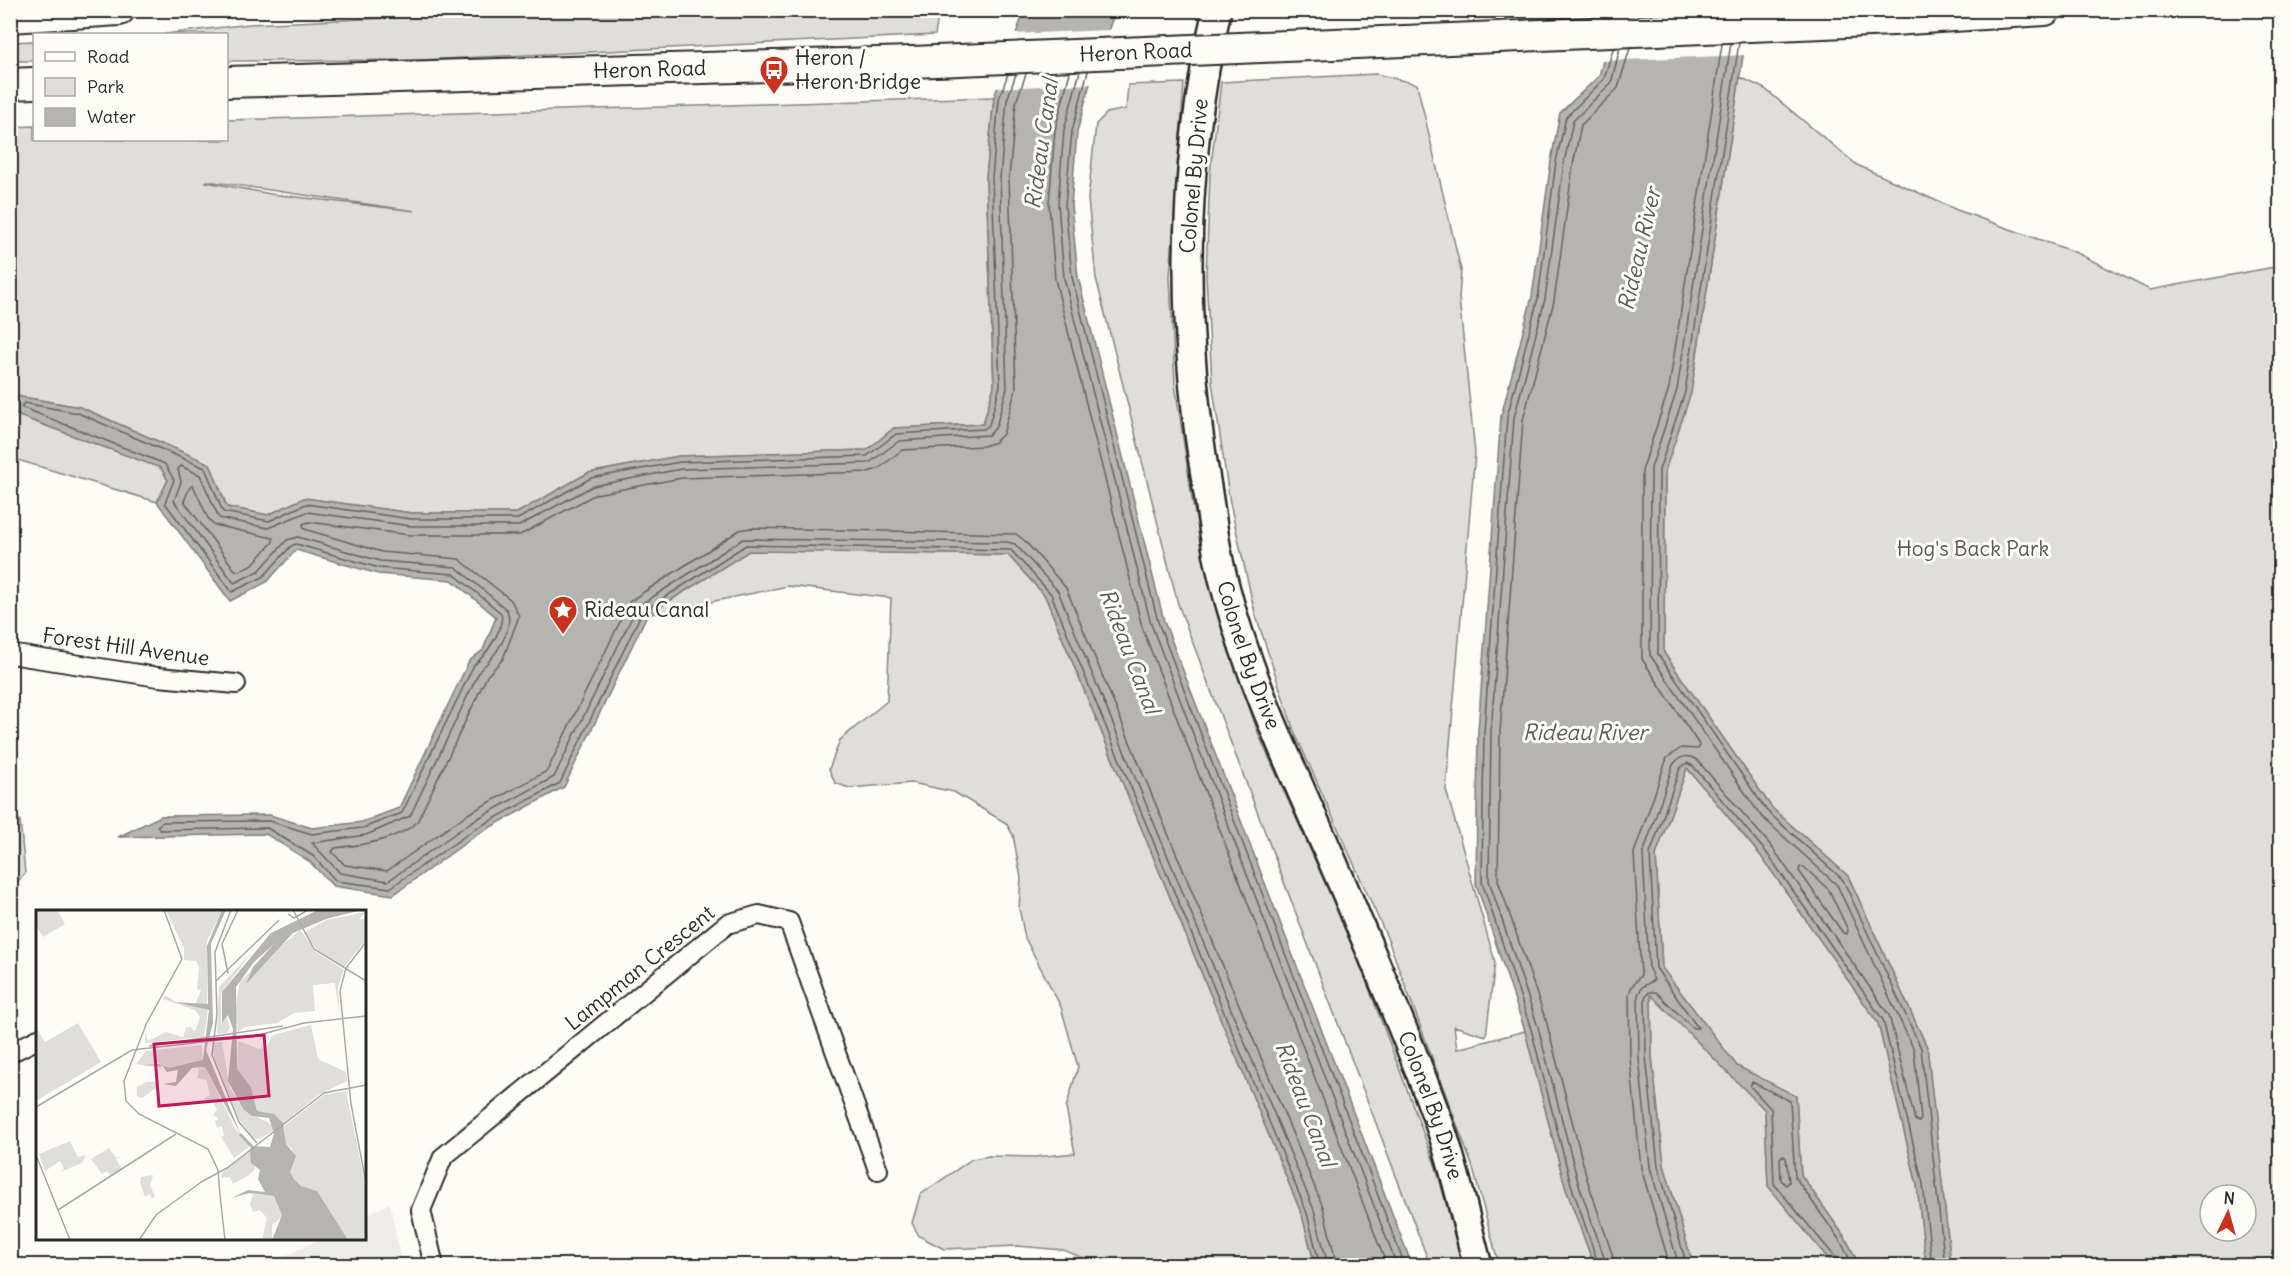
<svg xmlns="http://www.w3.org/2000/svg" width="2291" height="1276" viewBox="0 0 2291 1276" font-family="Delius,sans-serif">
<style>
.built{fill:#edece8}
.green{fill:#dfdeda;stroke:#858482;stroke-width:1.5;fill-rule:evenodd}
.water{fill:#b5b4b1;stroke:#7e7d7b;stroke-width:1.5}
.pier{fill:#fdfcf7}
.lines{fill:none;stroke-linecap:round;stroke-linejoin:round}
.shore{stroke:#626261;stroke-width:1.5}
.street-casing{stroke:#2b2b2b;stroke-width:22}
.secondary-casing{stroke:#2b2b2b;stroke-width:32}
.primary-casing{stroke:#2b2b2b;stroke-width:34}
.street{stroke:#fdfcf7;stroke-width:18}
.secondary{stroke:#fdfcf7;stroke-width:27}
.primary{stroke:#fdfcf7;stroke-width:30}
.primary-bridge-casing{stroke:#2b2b2b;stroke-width:34;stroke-linecap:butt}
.primary-bridge{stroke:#fdfcf7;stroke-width:30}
.labels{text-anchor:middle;stroke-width:6;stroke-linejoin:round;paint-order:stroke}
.street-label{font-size:21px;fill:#2b2b2b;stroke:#fdfcf7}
.poi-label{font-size:21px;fill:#2b2b2b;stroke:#fdfcf7;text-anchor:start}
.park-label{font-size:21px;fill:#585857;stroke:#fdfcf7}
.water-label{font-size:22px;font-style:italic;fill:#5b5b5a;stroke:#fdfcf7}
.inset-river{fill:none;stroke:#b5b4b1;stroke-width:3}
.inset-road{fill:none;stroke:#a9a8a5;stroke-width:1.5}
.view{fill:#c2185b;fill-opacity:0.15;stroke:#c2185b;stroke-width:3}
.inset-edge{fill:none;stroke:#2b2b2b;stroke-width:3}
</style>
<rect width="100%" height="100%" fill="#fdfcf7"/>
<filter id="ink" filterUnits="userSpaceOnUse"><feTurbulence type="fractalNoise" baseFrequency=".0167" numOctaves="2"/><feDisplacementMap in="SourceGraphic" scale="12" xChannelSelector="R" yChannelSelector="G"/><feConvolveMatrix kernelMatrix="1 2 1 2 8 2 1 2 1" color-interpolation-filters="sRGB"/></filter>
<g filter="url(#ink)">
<path class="built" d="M390 1203 402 1265H267L320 1239 364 1238 365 1216Z"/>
<path class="green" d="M548 11 939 10V11L935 35 422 60 227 61 226 34H165L250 24Z
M34 41V61H11V42Z
M1376 74 1417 84 1461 270 1459 298 1475 453 1446 790 1495 962 1486 1036 1454 1026 1457 1049 1525 1031 1565 1186 1594 1265H1499L1472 1165 1389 942 1294 731 1255 613 1230 503 1212 382 1206 276 1210 174 1221 82Z
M1740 77 1765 89 1857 165 1957 210 2077 253 2150 290 2280 266V1265H1951L1927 1047 1848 876 1772 808 1664 653 1665 471 1695 368ZM2210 1195H2246V1231H2210Z
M1184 83 1170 277 1175 384 1193 505 1218 615 1258 733 1352 943 1436 1167 1463 1265H1430L1178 604 1096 278 1088 199 1096 124 1107 113 1126 109 1128 85Z
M994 97 986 178 994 387 983 424 894 428 867 450 679 456 588 473 517 513H412L304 498 268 515 227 507 210 464 80 407 11 395 10 127 34 126V140H226L227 120ZM206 182 207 181 415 211 271 194Z
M11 413 161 468 168 480 157 502 11 458Z
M750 550 1008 555 1045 596 1302 1215 1315 1265H1100L1063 1250 1018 1246 944 1249 919 1236 912 1223 920 1195 972 1159 989 1156 1035 1157 1075 1153 1066 1108 1078 1067 1061 1007 1025 938 1019 908 1021 878 1013 835 1006 823 954 792 912 783 849 788 835 783 829 769 840 740 887 701 891 598 788 586 647 615Z
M1687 768 1761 856 1878 1023 1917 1185 1926 1265H1859L1846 1239 1801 1175 1796 1097 1737 1066 1662 968 1656 855Z
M11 813 20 820 25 874 11 888Z
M1651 994 1765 1110 1768 1186 1831 1262V1265H1693L1664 1165 1652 1057Z"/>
<path class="water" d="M1024 11H1115L1089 87 1077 132 1071 205 1078 277 1164 621 1412 1265H1315L1302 1215 1045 596 1008 555 749 551 647 615 564 787 478 834 393 895 333 886 309 861 266 834 118 837 161 816 270 815 312 828 362 822 399 808 469 661 483 650 496 617 452 580 378 574 296 550 267 582 230 601 157 502 168 480 161 468 11 413 10 395 80 407 210 464 227 507 268 515 304 498 412 513H517L588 473 679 456 867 450 894 428 983 424 994 386 986 178 994 97Z
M1616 11H1750L1691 393 1665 471 1664 653 1772 808 1848 876 1927 1047 1951 1265H1926L1917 1185 1878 1023 1761 856 1687 768 1656 855 1662 968 1737 1066 1796 1096 1801 1175 1846 1239 1859 1265H1831V1262L1768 1186 1765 1110 1651 995 1652 1057 1664 1165 1693 1265H1594L1565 1186 1525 1031 1476 884 1478 731 1501 416 1532 297 1551 161 1560 113 1599 76Z"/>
<path class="pier" d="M1613 10H1753L1746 55 1600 61Z
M1111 30 1093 84 994 88 1012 34Z"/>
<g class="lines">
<path class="shore" d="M1739 43 1685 392 1659 470 1658 654 1767 811 1843 880 1921 1048 1945 1266
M1080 71 1064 130 1058 204 1064 278 1151 624 1397 1266
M1088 71 1072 131 1065 205 1072 277 1158 622 1405 1266
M1070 72 1055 130 1049 203 1055 279 1142 627 1387 1266
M1008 74 999 99 992 178 1000 386 989 425 984 429 896 434 867 456 680 462 591 478 518 519H411L306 504 269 521 223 512 205 468 78 413 24 403 21 407 165 464 174 480 165 503 232 592 263 577 291 546 296 544 379 568 454 574 501 613C505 629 486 655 474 665L402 813 363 828 312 834 269 821 163 822 157 826 160 830 267 828 313 856 336 881 390 888 475 829 560 783 642 612 746 545 1011 550 1051 594 1307 1213 1320 1266
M1016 74 1007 100 1000 178 1007 388 996 427 989 435 899 441 869 463 681 469 593 486 519 526H411L307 512 268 528 219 518 200 475 181 466 178 469 181 482 174 501 234 583 259 571 287 540 298 537 380 561 456 567 507 610C515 630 494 658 480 670L410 816 366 835 312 843 340 873 388 881 471 822 554 777 637 607 743 539 1007 542 1015 544 1058 591 1314 1210 1328 1266
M1026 74 1016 102 1009 178 1016 389 1003 434 995 442 984 446 902 450 878 469 868 472 682 478 596 494 520 535H410L309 522 303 524 304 529 382 552 459 559 511 600 519 616 503 659 487 676 417 822C397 841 360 845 335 848L332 852 345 865 387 871 466 815 547 771 630 601 740 530 750 528 1016 534 1025 541 1066 588 1323 1207 1337 1266
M193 485 208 518 214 525 273 538V542L253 564 239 571 235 570 184 501 190 487Z
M1800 867H1804L1829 890 1848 930 1847 934 1843 933 1799 871Z
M1783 1155 1786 1158 1789 1182 1786 1185 1781 1180 1780 1158Z
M1599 1266 1571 1184 1531 1029 1482 882 1484 732 1507 417 1538 298 1556 162 1566 117 1604 79 1613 49
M1607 1266 1578 1182 1538 1027 1489 881 1491 732 1514 418 1545 299 1564 163 1573 121 1611 83 1620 48
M1616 1266 1587 1179 1547 1024 1498 880 1500 732 1523 420 1554 301 1573 165 1581 125 1618 88 1630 48
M1670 1266 1641 1168 1630 1058 1629 995 1632 986 1641 975 1634 853 1667 758 1681 748 1698 749 1700 746 1642 659V471L1669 388 1722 44
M1679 1266 1650 1167 1639 1058 1638 995 1642 987 1654 980 1649 969 1643 854 1673 765C1679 756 1688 754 1697 760L1772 847 1889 1015 1915 1120 1919 1122 1921 1119 1914 1050 1837 885 1761 816 1650 655 1651 468 1677 390 1731 43
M1687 1266 1658 1166 1646 1057 1645 998 1649 992H1656L1693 1028H1698L1656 968 1650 854 1680 768 1687 763 1693 766 1766 852 1883 1020 1923 1184 1932 1266
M1837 1266 1836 1258 1774 1184 1771 1109 1750 1086 1752 1082 1790 1101 1795 1177 1841 1242 1853 1266"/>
<g class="street-casing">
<path id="street" d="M10 654 158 677 236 684
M10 1053 38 1039
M434 1266 421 1210 443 1157 727 924 759 915 789 922 878 1170"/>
</g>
<g class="secondary-casing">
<g id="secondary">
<path id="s1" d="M1217 10C1180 170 1180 332 1208 493 1212 519 1215 545 1221 570 1250 692 1310 804 1357 919 1386 987 1415 1056 1440 1126 1456 1171 1465 1219 1478 1266"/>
</g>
</g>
<g class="primary-casing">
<g id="primary">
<path d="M10 17 119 10"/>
<path d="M1893 20 2045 10"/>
<path id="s2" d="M226 82 912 62"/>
<path d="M10 84 34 83"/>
</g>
</g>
<use href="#street" class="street"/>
<use href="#secondary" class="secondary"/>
<use href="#primary" class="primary"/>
<g class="primary-bridge-casing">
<g id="primary-bridge">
<path id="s3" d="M912 62 1893 20"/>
</g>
</g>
<use href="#primary-bridge" class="primary-bridge"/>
</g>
</g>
<defs>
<g id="bus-pin" transform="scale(1.5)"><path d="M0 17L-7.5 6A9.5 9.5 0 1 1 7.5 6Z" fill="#c8321e" stroke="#fdfcf7"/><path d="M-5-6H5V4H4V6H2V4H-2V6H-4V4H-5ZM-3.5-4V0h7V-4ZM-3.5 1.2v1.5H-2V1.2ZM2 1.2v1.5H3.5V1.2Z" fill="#fff"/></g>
<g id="sight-pin" transform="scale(1.5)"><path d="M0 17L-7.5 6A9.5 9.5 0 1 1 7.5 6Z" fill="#c8321e" stroke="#fdfcf7"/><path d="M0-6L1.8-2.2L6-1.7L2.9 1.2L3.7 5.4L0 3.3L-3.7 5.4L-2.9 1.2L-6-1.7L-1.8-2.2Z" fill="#fff"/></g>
</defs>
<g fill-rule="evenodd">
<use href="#bus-pin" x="774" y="70"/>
<use href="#sight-pin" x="563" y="610"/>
</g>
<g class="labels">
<g class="street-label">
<text dy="7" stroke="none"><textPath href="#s3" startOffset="224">Heron Road</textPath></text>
<text dy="7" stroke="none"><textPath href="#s2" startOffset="424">Heron Road</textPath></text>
<text transform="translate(1194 176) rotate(-85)" y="7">Colonel By Drive</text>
<text transform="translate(126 647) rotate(8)" y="7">Forest Hill Avenue</text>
<text dy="7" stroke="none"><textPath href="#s1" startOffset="654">Colonel By Drive</textPath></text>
<text transform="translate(640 968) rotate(-39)" y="7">Lampman Crescent</text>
<text dy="7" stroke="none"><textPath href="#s1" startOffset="1140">Colonel By Drive</textPath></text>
</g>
<g class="poi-label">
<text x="795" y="65">Heron /<tspan x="795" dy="24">Heron Bridge</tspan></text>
<text x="584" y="617">Rideau Canal</text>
</g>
<g class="park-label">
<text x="1973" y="556">Hog's Back Park</text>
</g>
<g class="water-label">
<text transform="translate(1041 144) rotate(-82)" y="8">Rideau Canal</text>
<text transform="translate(1639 249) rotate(-77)" y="8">Rideau River</text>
<text transform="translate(1130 651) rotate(69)" y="8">Rideau Canal</text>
<text x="1585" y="740">Rideau River</text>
<text transform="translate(1306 1104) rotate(69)" y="8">Rideau Canal</text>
</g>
</g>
<g transform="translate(36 910)">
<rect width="330" height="330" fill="#fdfcf7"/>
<path d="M0 0H21L29 14 7 27 0 15ZM130 0H186L171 31V95H159L165 80 161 79 163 57 160 51 148 50V38ZM330 2 323 9H330V30L308 57 281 40 268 23 290 10ZM264 20 280 42 308 60 302 77 303 102 299 73 277 75 279 101 258 103 241 113 209 117 202 122 199 101 204 71ZM217 41 185 83V113L191 108 194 117 191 123 181 124 183 77ZM129 85 141 93 172 98 168 127 109 133V123L112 131 130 122 147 127 150 118 155 117 159 122 164 107 159 100 127 89ZM42 113 65 152 0 191V117L9 132ZM275 115 282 149 310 162 311 171 282 185 247 214 237 204 221 201 215 177 201 159 202 131 223 139 230 137 237 125ZM186 132 194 178 207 199 236 215 237 221 223 229H218L202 208 178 148 177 133ZM166 135 167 151 161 152 133 158 122 153H119L127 158 100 154 110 141ZM169 157 199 218 214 236 198 248 185 227 188 225 184 209 186 216 181 218 179 211 183 209 177 205 181 200 177 191 167 189 174 185 170 170 161 168 163 159 151 161ZM202 164 212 176 217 195 207 180 217 198 206 191ZM110 172H119L123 176 106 188 101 186V177ZM310 181 330 278V330H312L258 269 254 262 256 239 250 234 248 216 288 185ZM34 231 42 247 50 245 46 253 24 262 28 259 24 251 9 261 3 244ZM73 238 80 248 86 246 80 249 86 259 75 266 71 261 66 264 55 249ZM214 240 219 259 213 265 197 274 194 267 185 268 186 263ZM117 265 114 276 119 286 116 289 114 284 109 287 104 273 105 267ZM217 284 238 286 246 301V307L236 315V330H226L231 308 224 300 217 302 214 294Z" fill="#dfdeda"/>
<path d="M186 0H190L175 34 177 113 170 140 205 225 169 157 156 158 140 176 127 174 140 172 142 160 131 162 127 156 106 155 123 154 133 158 167 150 173 100 138 92 172 94 171 36ZM282 0H326L290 9 257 23 210 74 217 57 238 34 218 52 200 77 201 159 215 177 221 201 238 204 247 213 250 234 260 246 254 262 258 269 265 276 281 281 312 330H236L246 305 238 286 213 283 196 288 212 280 229 282 222 269 224 260 215 253 214 240 216 236 234 237 238 223 233 208 216 206 207 199 192 171 197 119 192 105 186 113V82L235 23Z" fill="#b5b4b1"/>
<path class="inset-river" d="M204 224 218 239"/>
<path class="inset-road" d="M195 0 179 42 181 104 176 145 203 212 221 233M257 0 278 39 330 71M252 4 258 8 272 0M330 32 310 58 304 81 315 194 330 273M192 63 186 34 202 0M180 71 243 10M110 115 88 171 90 191 103 204 172 239 182 260 184 285M109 116 146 49 128 0M113 136 247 116M0 197 96 140 219 126 268 113 330 106M0 245 34 330M165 272 191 258 288 183 330 175M184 285 189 330M22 300 140 224M103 330 120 305 168 270"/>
<path class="view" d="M228 125 233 186 123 196 118 134Z"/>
<rect width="330" height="330" class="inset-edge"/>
</g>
<rect width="2291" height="1276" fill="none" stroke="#fdfcf7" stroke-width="36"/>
<rect x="18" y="18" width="2255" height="1240" fill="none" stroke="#2b2b2b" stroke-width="2" filter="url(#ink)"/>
<rect x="33" y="33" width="195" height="108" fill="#fdfcf7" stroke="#a9a8a5" stroke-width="1.5"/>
<rect x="45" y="52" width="30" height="9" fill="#fdfcf7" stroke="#a9a8a5" stroke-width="1.5"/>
<text x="87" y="63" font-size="18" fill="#2b2b2b">Road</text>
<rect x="45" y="78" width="30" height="18" fill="#dfdeda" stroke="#a9a8a5" stroke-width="1.5"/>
<text x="87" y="93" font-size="18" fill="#2b2b2b">Park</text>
<rect x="45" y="108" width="30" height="18" fill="#b5b4b1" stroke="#a9a8a5" stroke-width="1.5"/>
<text x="87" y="123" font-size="18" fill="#2b2b2b">Water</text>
<g transform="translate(2228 1213) rotate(5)"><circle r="28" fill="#fdfcf7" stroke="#a9a8a5" stroke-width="1.5"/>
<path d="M0-4.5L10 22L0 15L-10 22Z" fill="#c8321e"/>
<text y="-9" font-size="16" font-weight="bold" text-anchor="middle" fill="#2b2b2b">N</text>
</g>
</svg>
